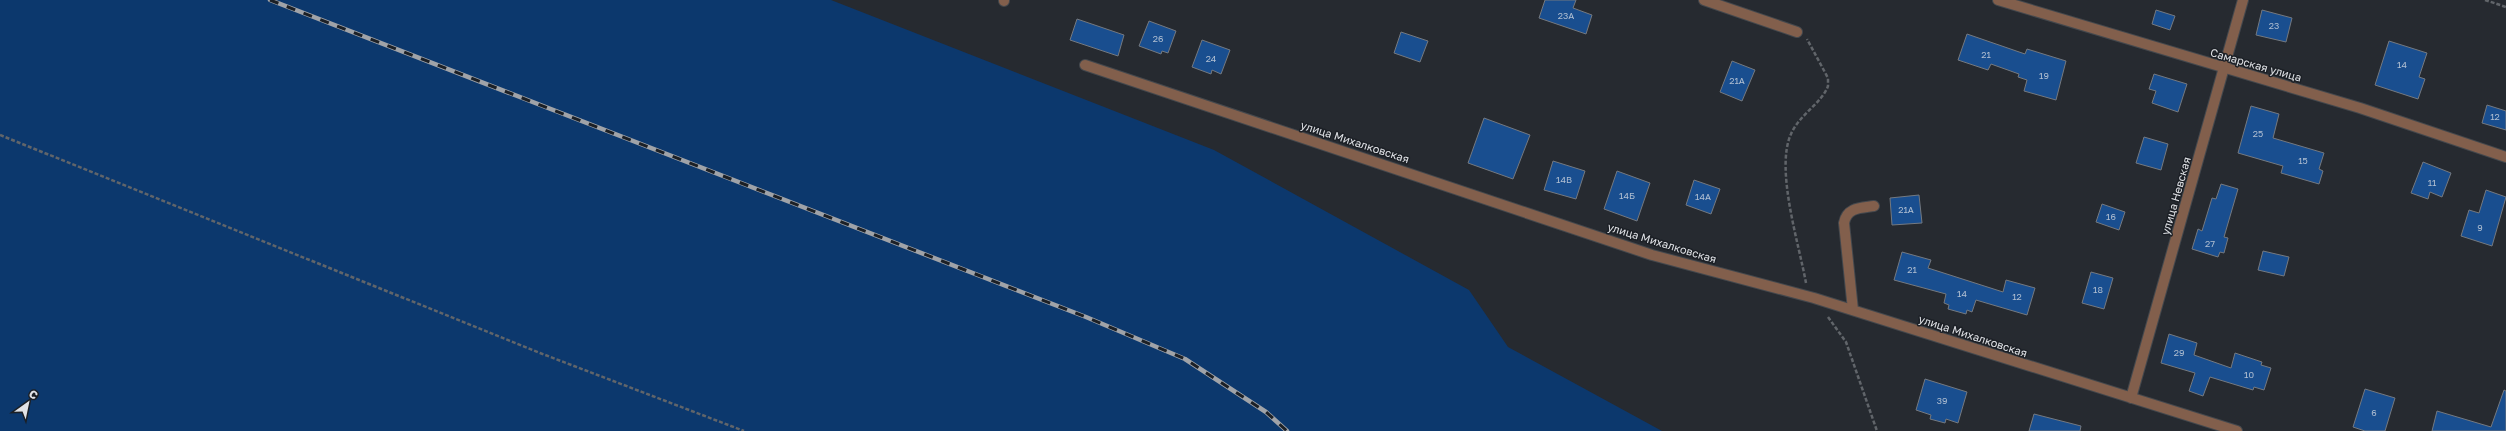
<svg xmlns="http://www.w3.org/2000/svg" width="2506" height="431" viewBox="0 0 2506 431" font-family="'Golos Text',sans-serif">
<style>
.green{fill:#0c386d}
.building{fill:#194e8f;stroke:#747980}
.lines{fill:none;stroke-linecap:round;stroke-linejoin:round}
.minor-casing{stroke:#44484d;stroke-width:12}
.path{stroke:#61656a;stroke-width:2.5;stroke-dasharray:4 2;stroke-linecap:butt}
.minor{stroke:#825f4c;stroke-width:10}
.rail-casing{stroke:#a0a3a8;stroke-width:4.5}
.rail{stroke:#1c2026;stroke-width:3;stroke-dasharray:9;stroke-linecap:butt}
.labels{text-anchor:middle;stroke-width:3;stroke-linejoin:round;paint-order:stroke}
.number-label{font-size:9px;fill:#afbed1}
.street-label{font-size:11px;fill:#e1e3e7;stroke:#1c2026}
</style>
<rect width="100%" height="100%" fill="#262a30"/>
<path class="green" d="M0 0H831L1214 150 1469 290 1508 347 1662 431H0Z"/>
<path class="building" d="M1545 0H1576L1573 8 1592 15 1586 34 1539 18Z
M2156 10 2175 16 2170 30 2152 24Z
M2262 10 2292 18 2286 42 2256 35Z
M1077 19 1124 35 1118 56 1070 40Z
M1149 21 1176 31 1168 53 1162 51 1161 54 1139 46Z
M1401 32 1428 41 1420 62 1394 53Z
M1967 34 2025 54 2027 49 2066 61 2056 100 2024 91 2027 80 2018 77 2019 74 1991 64 1988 70 1958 60Z
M1202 40 1230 50 1221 74 1212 70 1211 74 1192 67Z
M2389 41 2427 53 2419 77 2425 79 2418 99 2375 85Z
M1732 61 1755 70 1742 101 1720 92Z
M2154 74 2187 84 2178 112 2152 103 2156 91 2149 89Z
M2487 105 2506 111V130L2482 123Z
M2251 106 2279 114 2273 138 2324 153 2319 169 2323 171 2319 184 2281 173 2283 166 2238 153Z
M1484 118 1530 135 1513 179 1468 163Z
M2144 137 2168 144 2161 170 2136 163Z
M1553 161 1585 171 1576 199 1544 190Z
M2423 162 2451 173 2442 197 2430 192 2428 199 2411 193Z
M1617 171 1650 183 1637 221 1604 209Z
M1694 180 1720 189 1711 214 1686 205Z
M2221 184 2238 189 2224 237 2228 238 2224 253 2220 252 2218 257 2192 249 2198 229 2202 231 2212 198 2216 199Z
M2486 190 2506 197 2492 246 2461 236 2469 210 2479 213Z
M1919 195 1922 223 1892 225 1890 198Z
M2102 204 2125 212 2119 230 2096 222Z
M2263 251 2289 257 2284 276 2258 270Z
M1902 252 1931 260 1928 268 2003 292 2006 280 2035 288 2027 315 1976 300 1972 312 1967 310 1966 314 1948 309 1949 305 1944 303 1946 294 1894 280Z
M2091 272 2113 278 2104 309 2082 303Z
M2169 334 2197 343 2194 355 2231 368 2235 353 2262 362 2261 365 2271 368 2264 390 2254 387 2253 390 2210 377 2203 396 2189 391 2195 373 2161 363Z
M1925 379 1967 392 1958 423 1946 419 1945 423 1930 419 1931 415 1916 410Z
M2365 389 2395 398 2385 431H2365L2353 427Z
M2504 390 2506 391V431H2432L2437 411 2491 427Z
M2034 414 2081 426 2080 431H2029Z"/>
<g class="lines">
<g class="minor-casing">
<path id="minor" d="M1704 0 1797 32
M1998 0 2360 108 2506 157
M1004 1V0
M1085 65 1652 255 1814 298 2237 431
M1853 310 1844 223C1847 207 1861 208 1874 206
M2131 398 2243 0"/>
</g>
<path class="path" d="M2485 0 2506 7
M0 135 540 353 744 431
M1806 283C1799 244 1775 169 1791 134 1799 115 1822 103 1828 86V78L1807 39
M1828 317 1846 342 1877 431"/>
<use href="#minor" class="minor"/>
<g class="rail-casing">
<path id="rail" d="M270 0 1086 317 1185 359 1266 412 1287 431"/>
</g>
<use href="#rail" class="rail"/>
</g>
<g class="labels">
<g class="number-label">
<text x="1566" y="19">23А</text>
<text x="2274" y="29">23</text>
<text x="1158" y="42">26</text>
<text x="1986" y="58">21</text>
<text x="1211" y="62">24</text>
<text x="2402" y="68">14</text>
<text x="2044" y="79">19</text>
<text x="1737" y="84">21А</text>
<text x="2495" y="120">12</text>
<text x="2258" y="137">25</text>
<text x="2303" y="164">15</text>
<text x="1564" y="183">14В</text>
<text x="2432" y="186">11</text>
<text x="1627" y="199">14Б</text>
<text x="1703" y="200">14А</text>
<text x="1906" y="213">21А</text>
<text x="2111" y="220">16</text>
<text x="2480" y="231">9</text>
<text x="2210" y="247">27</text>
<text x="1912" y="273">21</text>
<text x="2098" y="293">18</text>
<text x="1962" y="297">14</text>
<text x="2017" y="300">12</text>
<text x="2179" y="356">29</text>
<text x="2249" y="378">10</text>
<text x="1942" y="404">39</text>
<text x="2374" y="416">6</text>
</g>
<g class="street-label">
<text transform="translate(2256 65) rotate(16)" y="4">Самарская улица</text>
<text transform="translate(1355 142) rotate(18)" y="4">улица Михалковская</text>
<text transform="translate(2176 196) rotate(-74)" y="4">улица Невская</text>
<text transform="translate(1662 243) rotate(17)" y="4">улица Михалковская</text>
<text transform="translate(1973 336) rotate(18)" y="4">улица Михалковская</text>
</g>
</g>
<g transform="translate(28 403) rotate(33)" stroke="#1c2026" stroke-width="3" paint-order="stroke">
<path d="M0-3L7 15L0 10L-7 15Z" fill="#e1e3e7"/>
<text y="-6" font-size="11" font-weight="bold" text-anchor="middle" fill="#e1e3e7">С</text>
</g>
</svg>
